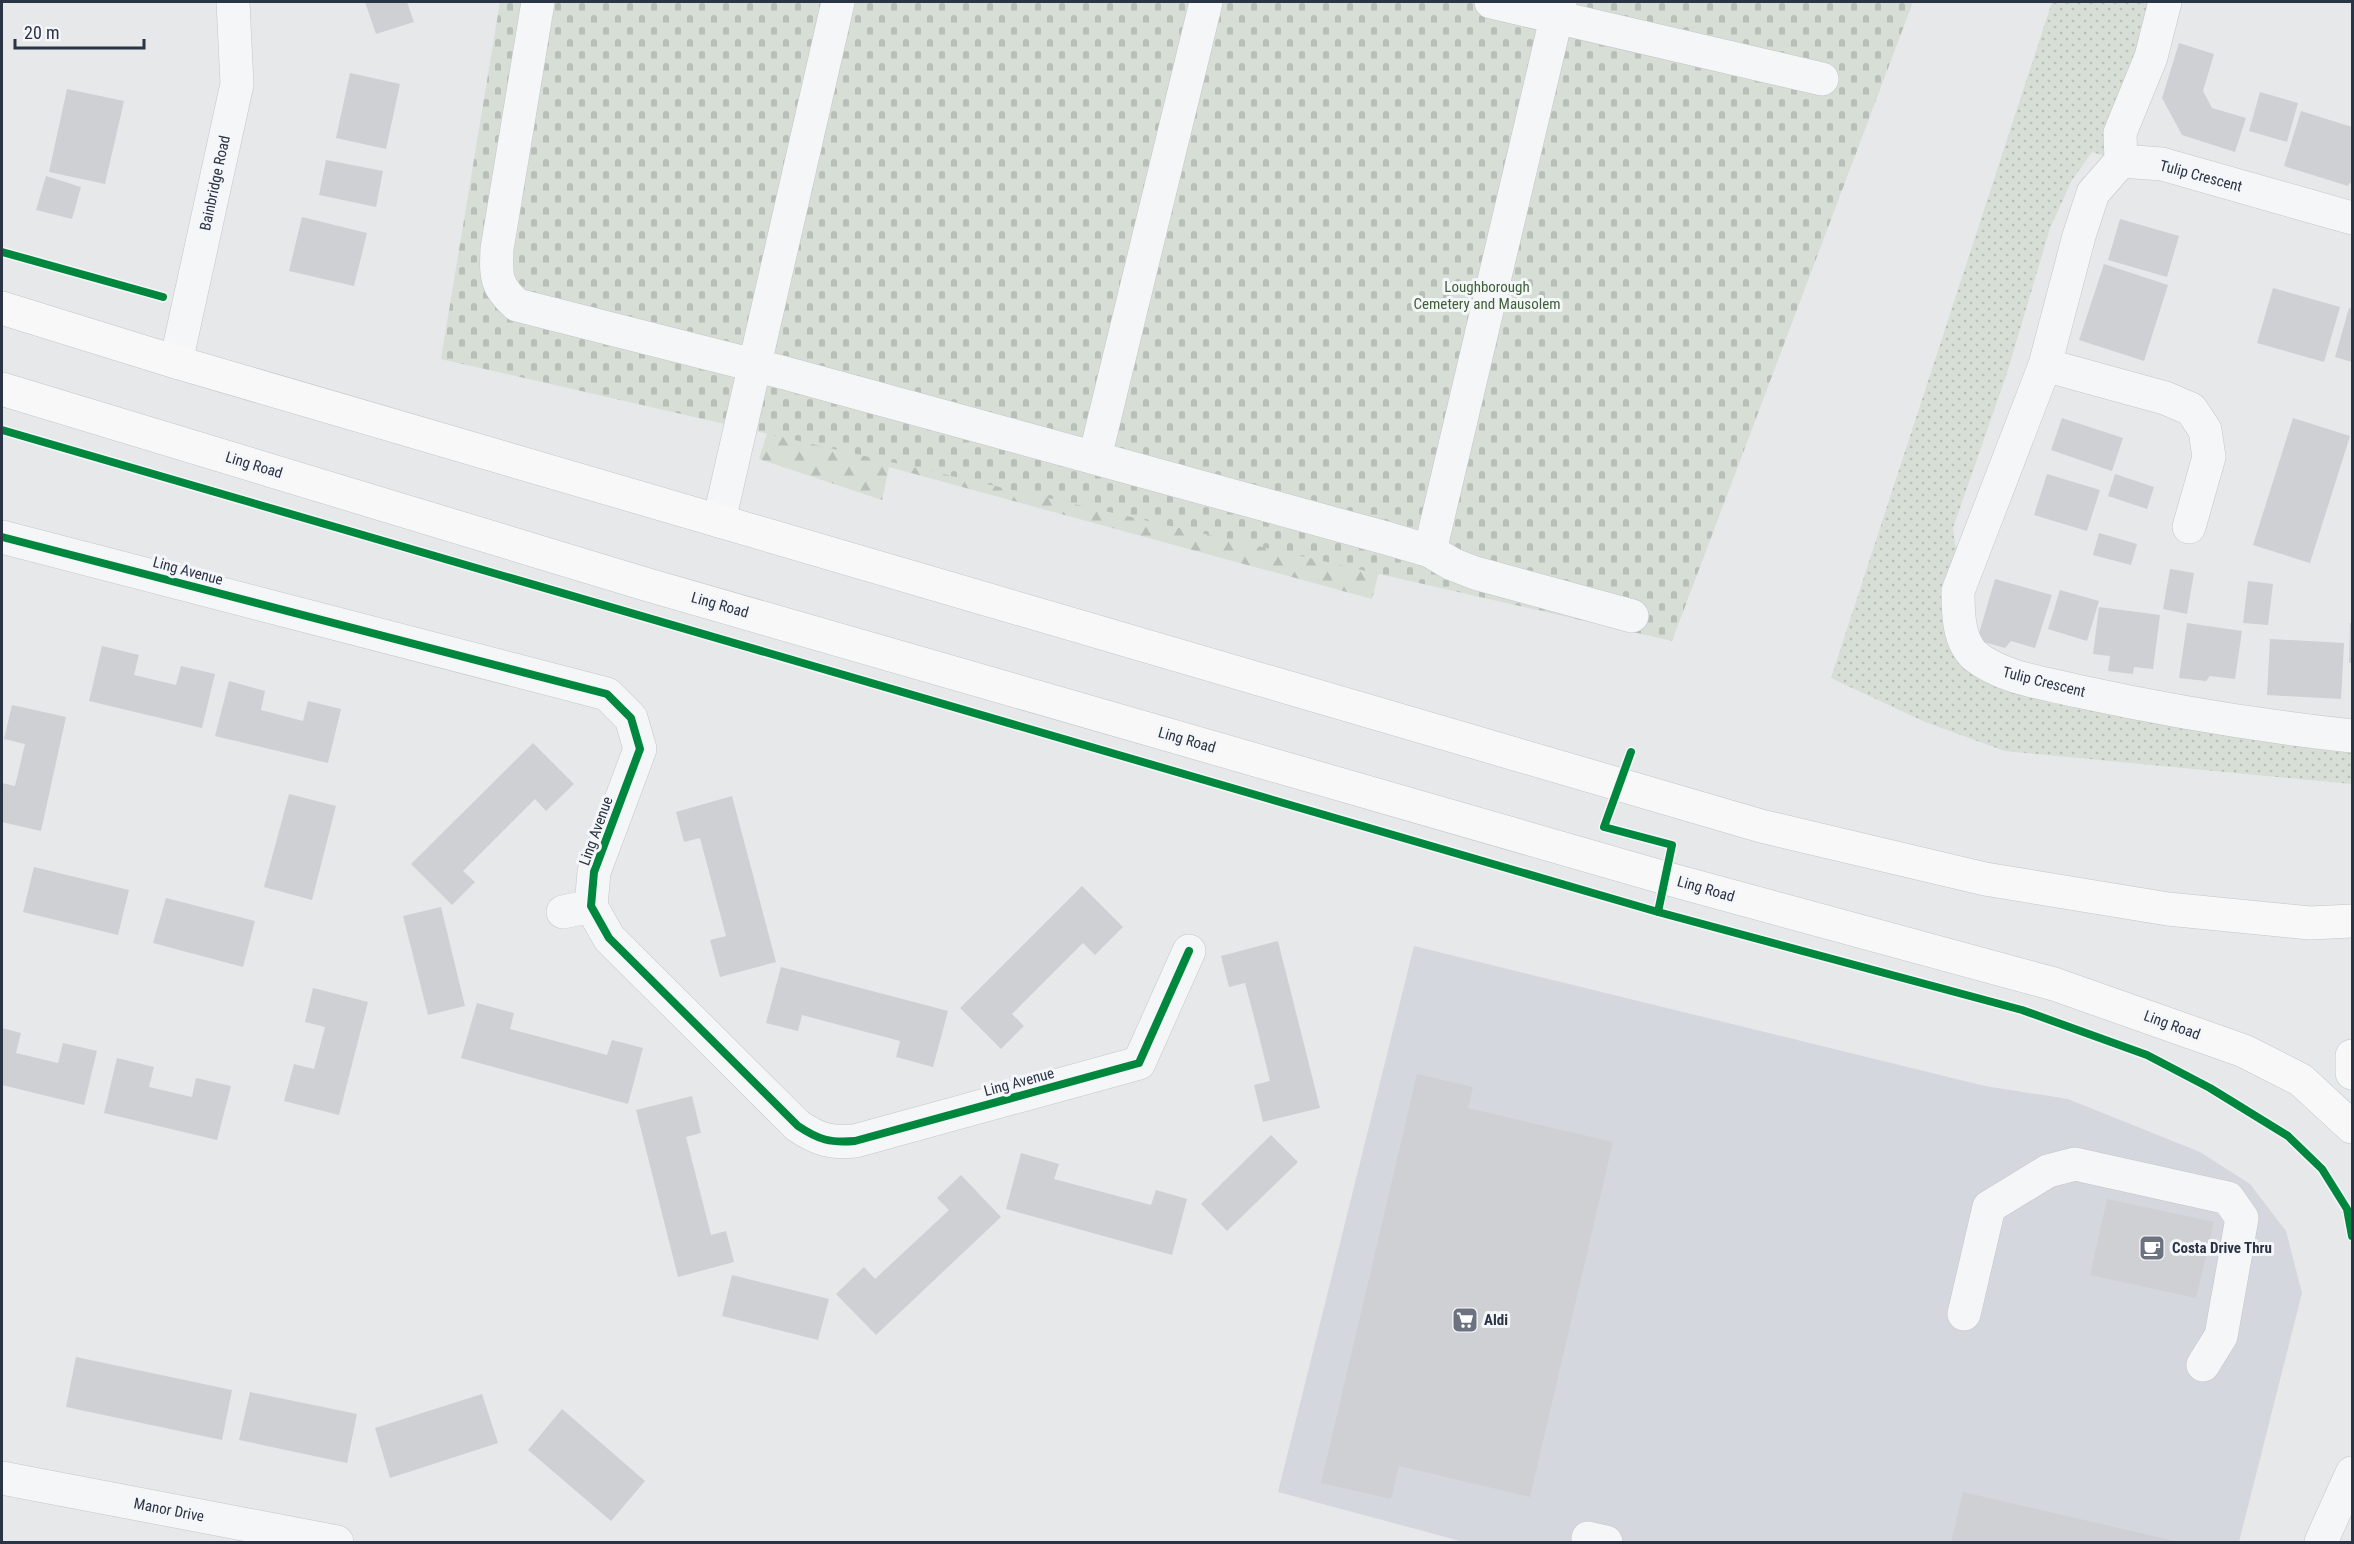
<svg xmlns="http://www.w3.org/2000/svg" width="2354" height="1544" viewBox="0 0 2354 1544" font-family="'Roboto Condensed',sans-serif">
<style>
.built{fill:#d4d7dd}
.green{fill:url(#green-dots)}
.forest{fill:url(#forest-firs)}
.cemetery{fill:url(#cemetery-stones)}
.building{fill:#ced0d3}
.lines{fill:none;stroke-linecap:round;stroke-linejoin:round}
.minor-casing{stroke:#c4c6c8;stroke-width:34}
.major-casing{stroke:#c2c5c8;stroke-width:34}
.minor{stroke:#f5f6f7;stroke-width:33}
.major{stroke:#f8f8f8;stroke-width:33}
.cycleway-casing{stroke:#f4f6f9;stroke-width:11}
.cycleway{stroke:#00873e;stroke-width:8}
.labels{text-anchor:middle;stroke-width:6;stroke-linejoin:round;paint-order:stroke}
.street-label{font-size:15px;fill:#2b3445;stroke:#f4f6f9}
.park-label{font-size:15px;fill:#3f6138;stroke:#f4f6f9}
.poi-label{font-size:15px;font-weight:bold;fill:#2b3445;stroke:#f4f6f9;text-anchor:start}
</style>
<defs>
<pattern id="green-dots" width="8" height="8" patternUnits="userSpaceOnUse" patternTransform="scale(1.5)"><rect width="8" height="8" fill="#d6ded6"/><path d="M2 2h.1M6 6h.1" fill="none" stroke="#b8bfb9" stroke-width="1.8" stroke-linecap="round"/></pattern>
<pattern id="forest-firs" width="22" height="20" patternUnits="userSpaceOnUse" patternTransform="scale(1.5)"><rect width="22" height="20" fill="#d6ded6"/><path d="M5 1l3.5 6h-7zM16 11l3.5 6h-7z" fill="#b8bfb9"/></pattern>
<pattern id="cemetery-stones" width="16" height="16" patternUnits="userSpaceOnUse" patternTransform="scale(1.5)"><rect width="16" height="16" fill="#d6ded6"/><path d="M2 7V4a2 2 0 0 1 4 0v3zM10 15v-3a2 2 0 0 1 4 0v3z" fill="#b8bfb9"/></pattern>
</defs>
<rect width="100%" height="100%" fill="#e6e8ea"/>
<path class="built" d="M1414 946 1985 1086 2068 1099 2200 1152 2250 1184 2286 1231 2302 1293 2239 1542H1464L1278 1492Z"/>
<path class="green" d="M2052 2H2165L2121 161 2092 152 2072 180 2050 228 2007 373 1953 528 1955 546 1974 553 1973 654 2352 736V784L2005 751 1925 722 1831 678Z"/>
<path class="forest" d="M779 395 1382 560 1372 599 889 467 882 500 759 459Z"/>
<path class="cemetery" d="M500 2H1913L1672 641 441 359Z"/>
<path class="building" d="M365 2H407L414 22 376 34Z
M2179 43 2214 54 2203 91 2212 108 2246 118 2235 152 2182 135 2162 98Z
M350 73 400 84 386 149 336 138Z
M67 89 124 101 105 184 49 172Z
M2260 92 2298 103 2287 142 2249 131Z
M2301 111 2352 127V184L2349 183 2348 186 2284 166Z
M326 160 383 171 376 207 319 195Z
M46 176 81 187 72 219 36 210Z
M302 217 367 233 354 286 289 271Z
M2120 219 2179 236 2167 277 2108 260Z
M2104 264 2168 285 2144 361 2079 340Z
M2273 288 2340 307 2324 362 2257 343Z
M2349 308 2352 309V362L2335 357Z
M2062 418 2123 438 2112 471 2051 450Z
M2293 418 2350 436 2310 563 2253 545Z
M2047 474 2100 490 2087 531 2034 515Z
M2115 474 2154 487 2147 509 2108 496Z
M2099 533 2137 544 2131 565 2093 555Z
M2170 569 2194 573 2187 614 2163 609Z
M1995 579 2052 595 2035 648 2011 641 2005 648 1977 640Z
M2248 581 2273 584 2268 625 2243 623Z
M2060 590 2099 601 2087 641 2048 629Z
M2099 607 2160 615 2153 669 2134 667 2133 674 2108 671 2110 656 2093 654Z
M2187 623 2242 631 2235 679 2210 676 2206 681 2179 678Z
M2350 623H2352V663H2349Z
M2270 639 2344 643 2341 699 2267 695Z
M102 646 139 655 134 675 176 685 181 666 215 674 202 728 89 701Z
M229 681 265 691 261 710 303 721 308 701 341 709 328 763 215 736Z
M12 705 66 717 41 831 2 822V783L15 786 25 744 4 739Z
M533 743 574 784 546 811 535 799 463 871 475 882 452 905 411 864Z
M289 794 336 806 312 900 264 887Z
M732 796 776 962 720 977 710 940 726 936 700 838 684 842 676 812Z
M34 867 129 890 118 935 23 912Z
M1082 886 1123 927 1095 955 1083 943 1012 1014 1024 1026 1001 1049 960 1008Z
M166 898 255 921 243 967 153 943Z
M441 907 465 1006 428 1015 403 916Z
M1278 941 1320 1108 1263 1122 1254 1085 1270 1081 1258 1032 1245 983 1229 987 1221 956Z
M781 967 948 1011 933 1067 896 1057 900 1041 802 1015 798 1031 766 1023Z
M313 988 368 1002 339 1115 284 1101 294 1064 314 1069 325 1027 305 1022Z
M477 1003 514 1013 510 1029 559 1042 607 1055 612 1040 643 1048 628 1104 461 1058Z
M2 1028 21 1033 16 1053 58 1063 63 1043 97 1051 84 1105 2 1085Z
M117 1058 154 1067 149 1087 192 1097 196 1078 231 1086 217 1140 104 1113Z
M1417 1074 1473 1087 1468 1108 1613 1142 1530 1497 1399 1466 1391 1499 1321 1483Z
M692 1096 701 1133 686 1137 711 1235 726 1231 734 1262 678 1277 636 1110Z
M1271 1135 1298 1162 1227 1231 1201 1204Z
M1021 1153 1059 1164 1054 1179 1151 1205 1156 1190 1187 1199 1172 1255 1006 1209Z
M961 1175 1001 1217 876 1335 836 1294 864 1267 875 1279 949 1210 937 1198Z
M2107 1199 2214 1222 2196 1298 2090 1275Z
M732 1275 829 1299 818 1340 722 1316Z
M76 1357 232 1390 222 1440 66 1407Z
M250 1392 357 1414 347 1463 239 1440Z
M482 1394 498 1443 390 1478 375 1428Z
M562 1409 645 1481 611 1521 528 1450Z
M1963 1492 2179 1542H1951Z"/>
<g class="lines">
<g class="minor-casing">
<path id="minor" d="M538 2 497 249C496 276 495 286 517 305L785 373 1386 538 1430 551 1452 564 1475 573 1632 616
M1491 2 1822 79
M2121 161 2120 133 2151 57 2165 2
M2352 218 2162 164 2121 161 2093 193 2079 236 2045 365 1958 591C1958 611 1958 641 1975 656 2002 678 2044 683 2077 691 2169 711 2259 726 2352 736
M176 362 237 84 233 2
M2045 365 2165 398 2191 409 2205 430 2209 457 2189 527
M1095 457 1206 2
M719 521 838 2
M2 537 607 694 631 718 640 749 594 872 591 906 609 938 798 1126C819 1140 830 1143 855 1141L1139 1063 1189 951
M1430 551 1560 2
M563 912 591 906
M1964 1314 1989 1207 2048 1171 2075 1164 2228 1198 2242 1218 2221 1336 2203 1365
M2 1478 337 1542
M1588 1538 1606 1542
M2321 1542 2352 1473"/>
</g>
<g class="major-casing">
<path id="major" d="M2 308 176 362 1761 826 1985 879 2168 909 2310 923 2352 921
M2 389 645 584 1665 878 2054 984 2244 1051 2301 1080 2352 1127
M2352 1056V1073"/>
</g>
<use href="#minor" class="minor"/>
<use href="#major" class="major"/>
<g class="cycleway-casing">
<path id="cycleway" d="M2 252 163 297
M2 430 1658 912 2022 1010 2147 1055 2210 1088 2288 1136 2322 1169 2347 1209 2352 1236
M2 537 607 694 631 718 640 749 594 872 591 906 609 938 798 1126C819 1140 830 1143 855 1141L1139 1063 1189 951
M1631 752 1604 827 1672 845 1658 912"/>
</g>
<use href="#cycleway" class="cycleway"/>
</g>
<defs>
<g id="cafe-square" transform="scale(1.35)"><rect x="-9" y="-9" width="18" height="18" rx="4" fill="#6c737f" stroke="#f4f6f9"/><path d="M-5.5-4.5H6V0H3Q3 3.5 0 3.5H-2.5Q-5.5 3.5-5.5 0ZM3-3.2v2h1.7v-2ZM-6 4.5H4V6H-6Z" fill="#fff"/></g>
<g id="supermarket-square" transform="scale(1.35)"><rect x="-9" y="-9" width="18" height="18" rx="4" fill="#6c737f" stroke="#f4f6f9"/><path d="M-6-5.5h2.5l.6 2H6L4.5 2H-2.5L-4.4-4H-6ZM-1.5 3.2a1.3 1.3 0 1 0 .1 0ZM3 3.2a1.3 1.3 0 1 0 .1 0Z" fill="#fff"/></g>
</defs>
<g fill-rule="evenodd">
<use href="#cafe-square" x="2152" y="1248"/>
<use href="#supermarket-square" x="1465" y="1320"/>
</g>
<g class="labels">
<g class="street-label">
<text transform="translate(2201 176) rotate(15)" y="5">Tulip Crescent</text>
<text transform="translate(215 183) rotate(-78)" y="5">Bainbridge Road</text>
<text transform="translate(254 465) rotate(17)" y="5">Ling Road</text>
<text transform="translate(188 571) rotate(15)" y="5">Ling Avenue</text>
<text transform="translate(720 605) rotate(16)" y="5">Ling Road</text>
<text transform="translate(2044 682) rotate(14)" y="5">Tulip Crescent</text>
<text transform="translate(1187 740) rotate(16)" y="5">Ling Road</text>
<text transform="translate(596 831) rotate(-70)" y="5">Ling Avenue</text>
<text transform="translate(1706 889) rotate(16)" y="5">Ling Road</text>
<text transform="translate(2172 1025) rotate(20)" y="5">Ling Road</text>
<text transform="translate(1019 1082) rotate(-15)" y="5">Ling Avenue</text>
<text transform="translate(169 1510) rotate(11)" y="5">Manor Drive</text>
</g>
<g class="park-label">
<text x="1487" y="292">Loughborough<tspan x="1487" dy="17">Cemetery and Mausolem</tspan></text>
</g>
<g class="poi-label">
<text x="2172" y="1253">Costa Drive Thru</text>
<text x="1484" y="1325">Aldi</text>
</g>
</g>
<rect width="2354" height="1544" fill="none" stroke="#2b3445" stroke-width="6"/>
<path d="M15 39v9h129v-9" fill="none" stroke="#2b3445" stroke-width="3"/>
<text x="24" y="39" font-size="18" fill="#2b3445" stroke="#f4f6f9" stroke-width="4.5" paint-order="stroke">20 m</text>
</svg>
